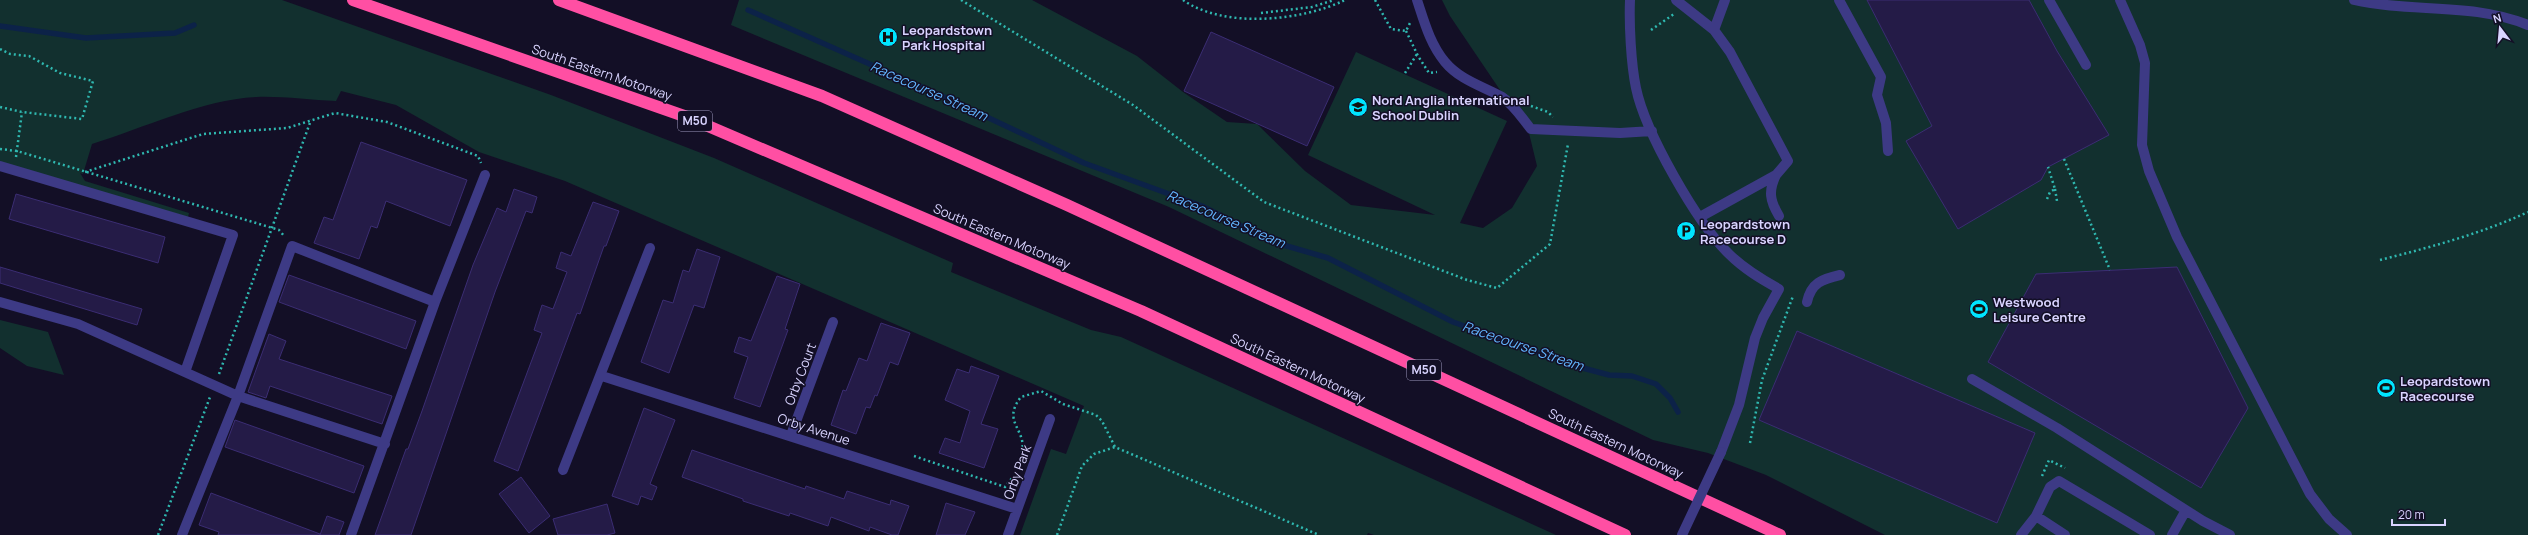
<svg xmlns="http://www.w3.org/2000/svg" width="2528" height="535" viewBox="0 0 2528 535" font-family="Manrope,sans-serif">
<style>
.green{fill:#12302f}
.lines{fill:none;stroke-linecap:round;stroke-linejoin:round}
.stream{stroke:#0c2248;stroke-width:5.5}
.building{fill:#241b47;stroke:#3b2d73}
.path{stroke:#2fb8b0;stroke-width:2.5;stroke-dasharray:2 3;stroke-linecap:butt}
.lane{stroke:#3d3a85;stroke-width:10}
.street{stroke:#3d3a85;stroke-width:10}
.highway{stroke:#ff4fa3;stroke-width:12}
.lane-bridge{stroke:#3d3a85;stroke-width:10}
.labels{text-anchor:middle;stroke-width:3;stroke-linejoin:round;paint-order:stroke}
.shield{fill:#130f26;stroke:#9e99be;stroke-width:1}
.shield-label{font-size:12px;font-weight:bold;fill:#d9d4ff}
.poi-label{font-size:13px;font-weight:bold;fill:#d9d4ff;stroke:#130f26;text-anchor:start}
.street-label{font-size:13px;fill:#d9d4ff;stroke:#130f26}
.water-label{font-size:14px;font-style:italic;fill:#62b6ff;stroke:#130f26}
</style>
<rect width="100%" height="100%" fill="#130f26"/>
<path class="green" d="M0 0H282L551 95 714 158 953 263 951 272 1091 330 1121 337 1556 535H1374L1368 533 1367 535H1020L1051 449 1066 454 1084 406 565 181 479 152 396 105 341 91 336 101C310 100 282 96 256 97 201 100 144 128 92 144L83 174 80 173 85 181 189 213 188 217 0 164Z
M739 0H1032L1137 56 1183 92 1227 122 1257 124 1305 171 1351 205 1435 215 1308 155 1356 52 1507 121 1460 223 1483 228 1512 208 1537 166 1529 133 1450 16 1442 0H2528V535H1885L1766 475 1708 453 1653 440 1169 207 731 25Z
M0 320 48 332 64 375 27 366 0 348Z"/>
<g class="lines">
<path class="stream" d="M748 10 953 101 1084 163 1202 206 1273 242 1328 258 1453 322 1579 367 1609 375 1632 376 1656 384 1670 398 1678 412
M0 26 86 38 175 33 194 25"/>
</g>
<path class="building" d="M1867 0H2029L2057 51 2109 135 2048 167 2041 180 1958 229 1906 141 1932 126Z
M1211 32 1334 87 1307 146 1184 91Z
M361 142 467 180 450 226 386 201 377 228 371 226 359 259 314 243 324 217 333 220Z
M514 189 537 197 532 213 526 211 495 292 411 535H375L406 449H408L422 411 473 265 497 208 506 212Z
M16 194 165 237 158 263 9 219Z
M593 202 619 211 606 246H604L580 314 577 313 518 471 494 461 542 333 534 330 542 305 553 309 567 272 556 268 561 252 571 256Z
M697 249 720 257 704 308 694 305 669 373 641 362 663 300 673 303 683 270 689 272Z
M0 267 142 309 137 325 0 283Z
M2177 267 2248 408 2201 488 1988 362 2036 274Z
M289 275 416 321 406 349 279 302Z
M777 276 800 284 785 329 788 330 760 407 734 398 748 357 734 352 739 337 751 341Z
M881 323 910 333 898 365 890 362 877 396 875 395 870 408 866 407 856 434 831 425 843 390 846 391 859 358 867 361Z
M1797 331 2035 433 1997 523 1759 420Z
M269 334 286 341 279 359 392 396 382 424 270 386 266 398 248 392Z
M971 366 999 376 981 424 998 429 984 468 939 453 945 438 960 443 970 411 945 400 957 369 969 373Z
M644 408 675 420 650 484 657 487 652 500 641 496 638 505 612 496Z
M235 420 364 466 354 493 225 447Z
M692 450 805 489 806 486 844 499 847 491 890 505 891 500 909 506 898 535H892L870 527 869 531 831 517 828 526 790 513 789 516 743 501V499L682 477Z
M521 477 550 516 529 533 499 494Z
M211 493 320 534V535H218L219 532 199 525Z
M946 503 975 512 965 535H936Z
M607 504 615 533 607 535H558L553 519Z
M327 516 344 522 339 535H320Z"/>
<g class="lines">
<path class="path" d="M961 0 1133 105 1264 202 1467 280 1497 288 1550 244 1568 144
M1183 0C1224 29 1302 21 1345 0
M1375 0 1391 29 1406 31 1410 23
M1261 13 1312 7 1334 0
M1651 30 1674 14
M1406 31 1418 56 1429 73 1437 72
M0 49 10 54 29 56 60 73 93 81 82 119 22 112 0 107
M1405 73 1417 54
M1531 106 1548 112 1553 117
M0 149 17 151 266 226 279 230 285 237
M16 157 22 112
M2064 159 2110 270
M85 172 203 134 287 128 335 113 387 122 478 156 481 163
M2055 189 2057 201
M2047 199 2050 192 2055 189 2048 167
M2380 260C2431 247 2480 234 2528 212
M219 374 311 120
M1750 443 1762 380 1793 296
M1022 452C1027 429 1001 422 1021 397L1041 391 1063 404 1096 415 1102 421 1115 447 1319 535
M914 456 1005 487 1012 478
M2042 476 2049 460 2065 468
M158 535 210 397
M1057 535 1082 466 1094 454 1115 447"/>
<path class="lane" d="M1417 0C1424 21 1430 44 1445 62 1460 80 1482 86 1502 97 1514 105 1522 118 1531 129L1620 133 1652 131
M1630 0C1629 24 1631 64 1636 88 1645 132 1697 223 1729 254 1744 269 1761 279 1779 289L1763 318 1755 338 1739 405 1721 452
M1676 0 1714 30
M1839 0 1881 77 1877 95 1886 123 1888 151
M2049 0 2086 65
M2120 0 2140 45 2145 63 2142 145 2149 171 2177 237 2310 494 2329 519 2347 535
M2354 0C2411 13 2472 2 2528 25
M1776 175C1768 191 1770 201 1779 216
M1700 217 1776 175 1788 161 1730 52 1714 30 1725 0
M1807 302C1811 283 1822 279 1840 275
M1972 379 2057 428 2203 521 2230 535
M2036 516 2065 535
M2021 535 2036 516 2050 487 2059 481 2150 535
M2172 535 2186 510"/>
<path class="street" d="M0 166 233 235 185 372
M0 302 78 324 238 396 292 246 435 302
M602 376 1017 509
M791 435 833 322
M563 470 650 248
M182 535 238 396 385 444
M351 535 435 302 485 175
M1008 535 1050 419"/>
<path class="highway" d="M353 0 687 117 1141 311 1625 535
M559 0 822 96 1067 205 1780 535"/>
<path class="lane-bridge" d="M1682 535 1721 452"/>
</g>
<defs>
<g id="hospital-disc" transform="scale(1)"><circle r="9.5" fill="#00e5ff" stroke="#130f26"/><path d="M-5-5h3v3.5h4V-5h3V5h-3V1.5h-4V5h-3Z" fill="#111"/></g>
<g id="school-disc" transform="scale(1)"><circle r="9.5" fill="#00e5ff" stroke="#130f26"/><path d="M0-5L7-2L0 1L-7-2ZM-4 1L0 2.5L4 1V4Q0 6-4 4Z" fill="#111"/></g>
<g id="parking-disc" transform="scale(1)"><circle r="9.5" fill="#00e5ff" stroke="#130f26"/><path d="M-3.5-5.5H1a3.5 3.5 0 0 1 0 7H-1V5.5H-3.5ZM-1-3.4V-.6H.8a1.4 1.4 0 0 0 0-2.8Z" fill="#111"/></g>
<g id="stadium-disc" transform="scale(1)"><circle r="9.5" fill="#00e5ff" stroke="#130f26"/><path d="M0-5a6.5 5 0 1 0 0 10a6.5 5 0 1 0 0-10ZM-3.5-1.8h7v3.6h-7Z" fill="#111"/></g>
</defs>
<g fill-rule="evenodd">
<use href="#hospital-disc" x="888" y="37"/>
<use href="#school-disc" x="1358" y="107"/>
<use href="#parking-disc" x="1686" y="231"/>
<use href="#stadium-disc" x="1979" y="309"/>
<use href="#stadium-disc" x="2386" y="388"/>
</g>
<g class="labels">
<g class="shield">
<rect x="678" y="111" width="34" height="20" rx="3"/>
<rect x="1407" y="360" width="34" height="20" rx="3"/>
</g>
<g class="shield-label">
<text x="695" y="125">M50</text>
<text x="1424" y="374">M50</text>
</g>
<g class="poi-label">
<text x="902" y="35">Leopardstown<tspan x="902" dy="15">Park Hospital</tspan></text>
<text x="1372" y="105">Nord Anglia International<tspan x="1372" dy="15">School Dublin</tspan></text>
<text x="1700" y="229">Leopardstown<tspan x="1700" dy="15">Racecourse D</tspan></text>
<text x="1993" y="307">Westwood<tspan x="1993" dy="15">Leisure Centre</tspan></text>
<text x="2400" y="386">Leopardstown<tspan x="2400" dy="15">Racecourse</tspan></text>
</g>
<g class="street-label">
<text transform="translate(602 72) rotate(19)" y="5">South Eastern Motorway</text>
<text transform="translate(1002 236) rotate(23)" y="5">South Eastern Motorway</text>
<text transform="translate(1298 368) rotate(25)" y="5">South Eastern Motorway</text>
<text transform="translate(800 374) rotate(-69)" y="5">Orby Court</text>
<text transform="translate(814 429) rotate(18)" y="5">Orby Avenue</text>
<text transform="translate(1616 443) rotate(25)" y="5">South Eastern Motorway</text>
<text transform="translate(1017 472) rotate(-70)" y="5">Orby Park</text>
</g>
<g class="water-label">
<text transform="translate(929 91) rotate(24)" y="5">Racecourse Stream</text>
<text transform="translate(1226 219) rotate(23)" y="5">Racecourse Stream</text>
<text transform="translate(1523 346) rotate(19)" y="5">Racecourse Stream</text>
</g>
</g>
<g transform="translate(2500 28) rotate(344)" stroke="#130f26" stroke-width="3" paint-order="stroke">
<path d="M0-3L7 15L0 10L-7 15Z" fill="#d9d4ff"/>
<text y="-6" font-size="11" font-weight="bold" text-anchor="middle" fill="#d9d4ff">N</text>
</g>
<path d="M2392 519v6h53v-6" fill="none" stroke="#d9d4ff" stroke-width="2"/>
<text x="2398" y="519" font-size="12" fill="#d9d4ff" stroke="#130f26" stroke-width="3" paint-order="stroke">20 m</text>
</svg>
